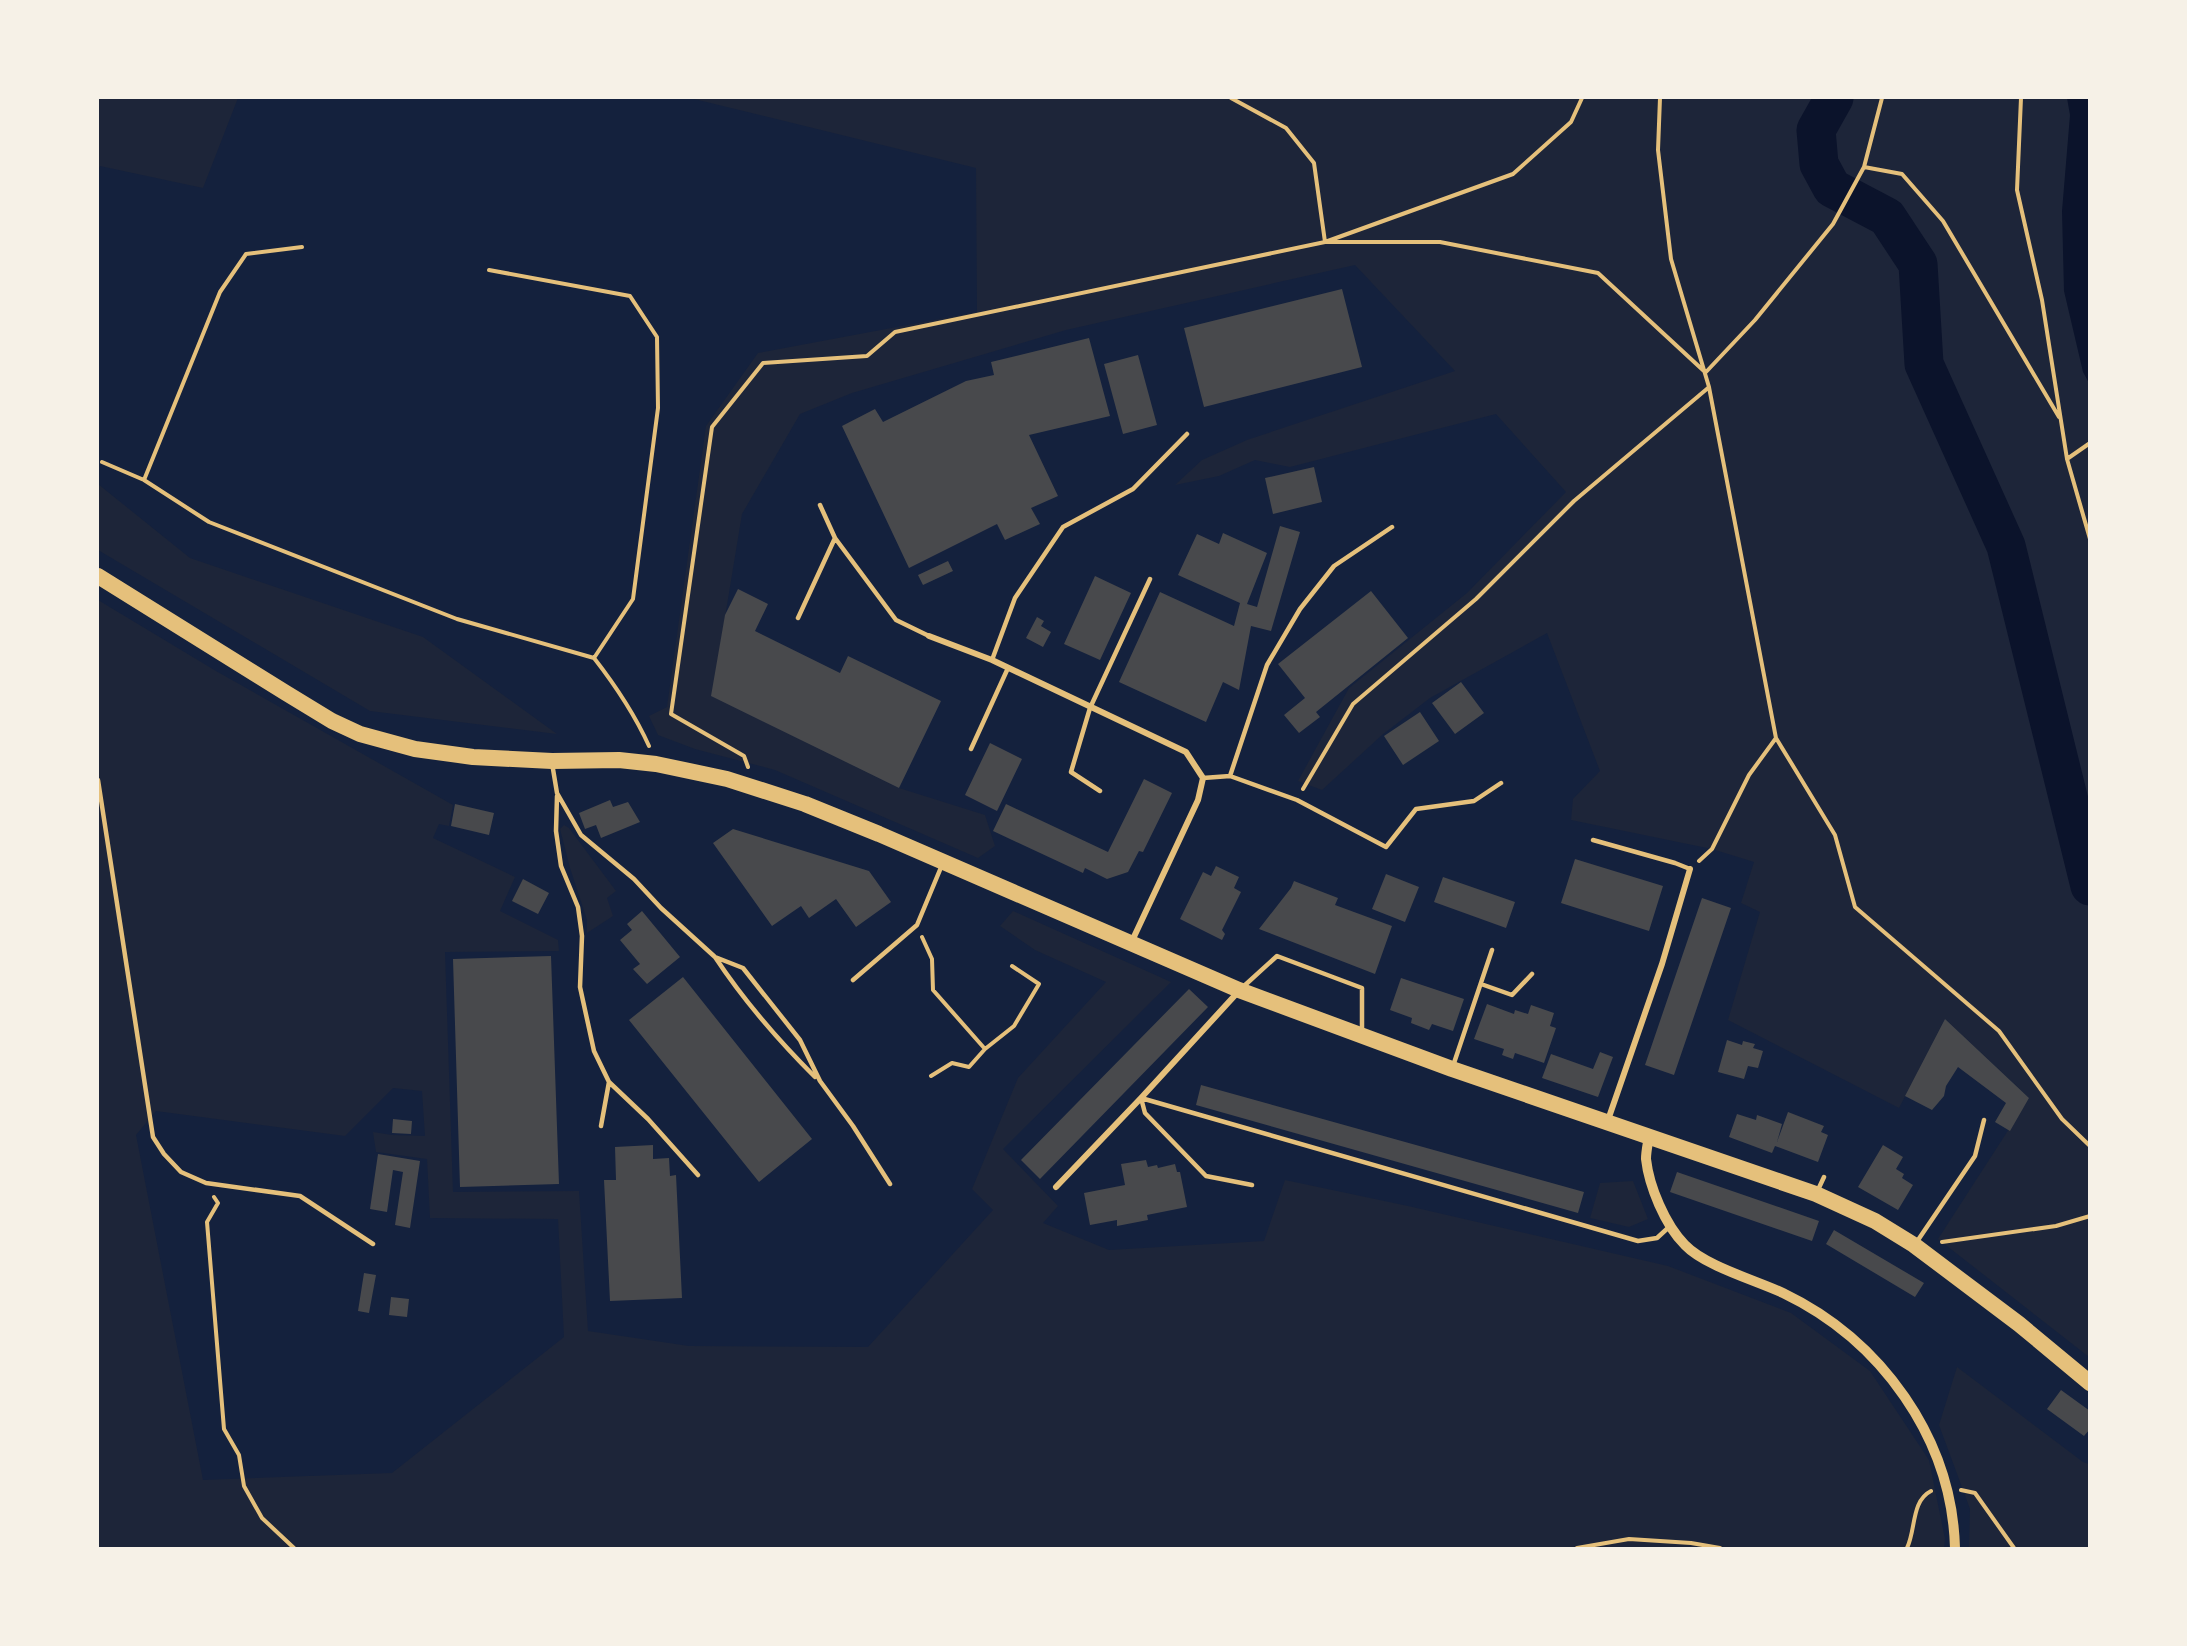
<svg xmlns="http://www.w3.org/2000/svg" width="2187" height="1646" viewBox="0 0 2187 1646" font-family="Karla,sans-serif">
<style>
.green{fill:#1d2539;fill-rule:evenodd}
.water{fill:#0b132b}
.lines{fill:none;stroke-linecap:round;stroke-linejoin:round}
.river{stroke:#0b132b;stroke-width:39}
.building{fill:#48494c}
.path{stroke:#e5c07b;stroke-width:4}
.service{stroke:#e5c07b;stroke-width:4.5}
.minor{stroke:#e5c07b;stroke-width:6}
.tertiary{stroke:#e5c07b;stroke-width:10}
.trunk{stroke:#e5c07b;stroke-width:16}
</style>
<rect width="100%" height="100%" fill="#14213d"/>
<path class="green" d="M98 98H238L203 188 100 166 98 171Z
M690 98H2089V1357L1938 1239 2029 1098 1945 1019 1899 1108 1728 1020 1760 912 1741 903 1754 862 1712 849 1571 820 1573 799 1600 771 1547 633 1430 698 1382 735 1322 790 1298 781 1349 688 1467 593 1566 492 1496 414 1290 467 1255 460 1219 476 1175 485 1202 460 1247 440 1455 371 1355 265 1066 330 852 393 800 414 742 514 712 696 899 788 985 815 995 846 978 858 775 770 695 749 658 735 649 716 667 707 706 426 758 353 977 312 976 168Z
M98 484 190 558 423 637 557 734 370 711 98 550Z
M98 600 216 671 453 805 449 826 439 824 433 838 515 877 500 911 558 940 559 951 445 952 453 1192 579 1191 588 1331 689 1346 868 1347 993 1210 972 1189 1018 1078 1106 982 1035 950 1000 926 1013 911 1171 982 1003 1149 1058 1206 1043 1223 1109 1250 1264 1241 1285 1180 1408 1206 1668 1266 1791 1313 1870 1371 1929 1460 1945 1539 1944 1548H98ZM393 1088 422 1091 425 1136 392 1135 373 1132 376 1152 427 1159 430 1218 558 1219 564 1337 392 1473 203 1480 136 1135 156 1111 345 1136Z
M564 825 569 828 616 891 607 898 613 916 587 933V920L570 868 560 829Z
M1633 1181 1648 1219 1629 1227 1590 1218 1600 1183Z
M1957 1367 2083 1462 2089 1464V1548H1969L1970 1509 1939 1425Z"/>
<path class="water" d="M2067 98H2089V383L2083 372 2064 291 2062 211 2070 115Z"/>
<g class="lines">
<path class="river" d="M1834 98 1816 130 1819 164 1832 188 1887 217 1918 264 1924 364 2006 546 2090 886"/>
</g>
<path class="building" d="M1342 289 1362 367 1204 407 1184 328Z
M1089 338 1110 416 1029 435 1058 496 1031 508 1040 524 1005 540 997 524 909 568 842 426 875 409 883 422 966 381 994 375 991 362Z
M1138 355 1157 425 1123 434 1104 364Z
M1314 467 1322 502 1273 514 1265 478Z
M1280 526 1300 532 1271 631 1251 626 1239 690 1223 682 1206 722 1119 682 1160 592 1234 626 1240 603 1178 575 1197 534 1219 544 1223 533 1267 553 1247 604 1257 607Z
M948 561 953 571 923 585 918 575Z
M1095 576 1131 593 1100 660 1064 644Z
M738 589 768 604 755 631 840 673 848 656 941 701 899 788 711 696 725 615Z
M1371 591 1408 638 1316 712 1320 717 1299 733 1284 715 1305 698 1278 664Z
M1037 617 1044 621 1041 626 1051 632 1043 647 1026 638Z
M1461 682 1484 713 1455 734 1432 703Z
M1420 712 1439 741 1403 765 1384 736Z
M990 743 1022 759 997 811 965 795Z
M1144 779 1172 793 1143 852 1139 851 1128 872 1107 879 1085 868 1083 873 993 831 1006 804 1108 852Z
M610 800 613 807 628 802 640 822 601 838 596 825 585 829 579 813Z
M455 804 494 813 489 835 451 826Z
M733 829 869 871 891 902 856 927 836 899 809 918 801 906 772 926 713 843Z
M1575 859 1663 886 1649 931 1561 903Z
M1216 866 1239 877 1234 888 1241 892 1222 930 1225 934 1222 940 1180 919 1203 872 1211 876Z
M1386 874 1419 887 1405 922 1372 909Z
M1443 877 1515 902 1506 928 1434 902Z
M523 879 549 893 538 914 512 901Z
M1294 881 1338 898 1335 905 1392 926 1375 974 1259 929 1291 888Z
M1702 898 1731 908 1674 1075 1645 1065Z
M642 911 680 957 647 984 633 969 640 964 620 940 632 930 627 924Z
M551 956 559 1184 460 1187 453 959Z
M683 977 812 1139 759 1182 629 1020Z
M1401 978 1464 999 1453 1031 1432 1024 1429 1030 1411 1023 1412 1018 1390 1010Z
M1189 989 1208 1007 1040 1179 1021 1160Z
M1487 1004 1514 1014 1515 1010 1528 1014 1531 1005 1554 1013 1550 1026 1556 1028 1544 1063 1515 1053 1513 1059 1502 1055 1504 1049 1474 1039Z
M1945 1019 2029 1098 2010 1131 1995 1122 2006 1103 1958 1067 1946 1086 1944 1096 1932 1110 1905 1096Z
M1727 1040 1742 1045 1743 1041 1755 1044 1753 1048 1763 1051 1758 1068 1748 1066 1744 1079 1718 1072Z
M1600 1052 1613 1057 1598 1097 1542 1078 1551 1054 1593 1069Z
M1201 1085 1584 1192 1578 1213 1196 1105Z
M1788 1112 1824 1126 1821 1132 1828 1135 1818 1162 1775 1146 1772 1153 1729 1137 1737 1114 1756 1120 1757 1115 1782 1124 1777 1142Z
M393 1119 412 1121 411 1134 392 1133Z
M653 1145V1159L669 1158 670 1176 676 1175 682 1298 610 1301 604 1180H616L615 1147Z
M1883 1145 1903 1157 1896 1169 1904 1174 1902 1178 1913 1185 1898 1210 1858 1187Z
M378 1154 420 1161 410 1228 395 1225 403 1172 393 1170 387 1212 370 1209Z
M1146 1160 1148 1167 1157 1165 1158 1168 1175 1164 1177 1172H1180L1187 1207 1147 1215 1148 1220 1117 1226V1220L1090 1225 1084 1193 1125 1185 1121 1164Z
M1677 1172 1819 1221 1812 1241 1670 1192Z
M1834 1230 1924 1283 1915 1297 1826 1244Z
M364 1273 376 1275 369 1313 358 1311Z
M391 1297 409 1299 407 1317 389 1315Z
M2061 1390 2090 1411V1429L2084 1436 2047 1409Z"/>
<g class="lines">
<path class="path" d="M1231 98 1286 128 1314 163 1325 242
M1660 98 1658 150 1671 259 1709 387 1776 738 1835 835 1855 907 1999 1031 2062 1119 2090 1146
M2021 98 2017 190 2042 300 2067 459 2090 539
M1864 167 1902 174 1943 221 2059 417
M1328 242H1440L1598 273 1705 372
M489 270 630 296 657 337 658 408 633 599 594 658C615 685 635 715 649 746
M1706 372 1755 320 1833 224 1864 167 1882 98
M2067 459 2090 443
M102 462 144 480 209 522 457 619 594 658
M144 480 220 292 246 254 302 247
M748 767 744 756 671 714 712 427 763 363 867 356 895 332 1325 242 1513 174 1571 122 1582 98
M1303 789 1353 704 1476 599 1574 501 1708 388
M1699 861 1712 849 1749 775 1776 738
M922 937 932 959 933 990 985 1049 1014 1026 1039 984 1012 966
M931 1076 952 1063 969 1067 985 1049
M214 1197 218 1203 207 1222 224 1429 239 1455 244 1486 262 1518 294 1548
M1942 1242 2056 1226 2090 1216
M1961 1490 1975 1493 2014 1548
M1577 1548 1629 1539 1691 1543 1720 1548
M1907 1548C1916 1530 1911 1501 1931 1491"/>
<path class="service" d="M820 505 835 538 896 620 929 636
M798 618 835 538
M992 660 1015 598 1063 527 1133 489 1187 434
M971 749 1008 668
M552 763 557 793 581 835 634 879 661 908 715 957 743 968 800 1040 820 1081 853 1126 890 1184
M1230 776 1267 665 1300 609 1334 566 1392 527
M1203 778 1230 776 1297 800 1386 847 1416 809 1474 801 1501 783
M98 780 153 1137 164 1154 181 1172 206 1183 300 1196 373 1244
M1100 791 1071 772 1090 708 1150 579
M557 796 556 831 561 866 578 907 582 936 580 987 594 1051 609 1082 601 1126
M1593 840 1675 863 1690 869
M715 957C744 1001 778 1040 815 1077
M853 980 917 925 942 865
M1481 984 1512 995 1532 974
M1244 986 1277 956 1362 988V1032
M1453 1066 1492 950
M609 1082 648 1119 698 1175
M1141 1098 1638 1241 1657 1238 1669 1227
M1141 1098 1145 1113 1206 1176 1252 1185
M1817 1192 1824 1177
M1916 1243 1975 1156 1984 1120"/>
<path class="minor" d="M929 636 992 660 1186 752 1203 778 1198 800 1132 941
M1608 1120 1662 964 1690 869
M1056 1187 1141 1098 1238 992"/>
<path class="tertiary" d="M1649 1136C1648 1143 1646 1151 1646 1159 1649 1186 1665 1225 1685 1245 1705 1266 1755 1280 1783 1293 1881 1340 1952 1438 1955 1548"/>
<path class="trunk" d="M98 576 286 693 332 721 360 734 415 749 473 757 552 761 619 760 656 764 727 779 805 804 879 834 1239 990 1452 1069 1816 1194 1875 1221 1914 1245 2019 1324 2090 1383"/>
</g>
<rect width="2187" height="1646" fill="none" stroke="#f6f1e7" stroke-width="198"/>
</svg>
